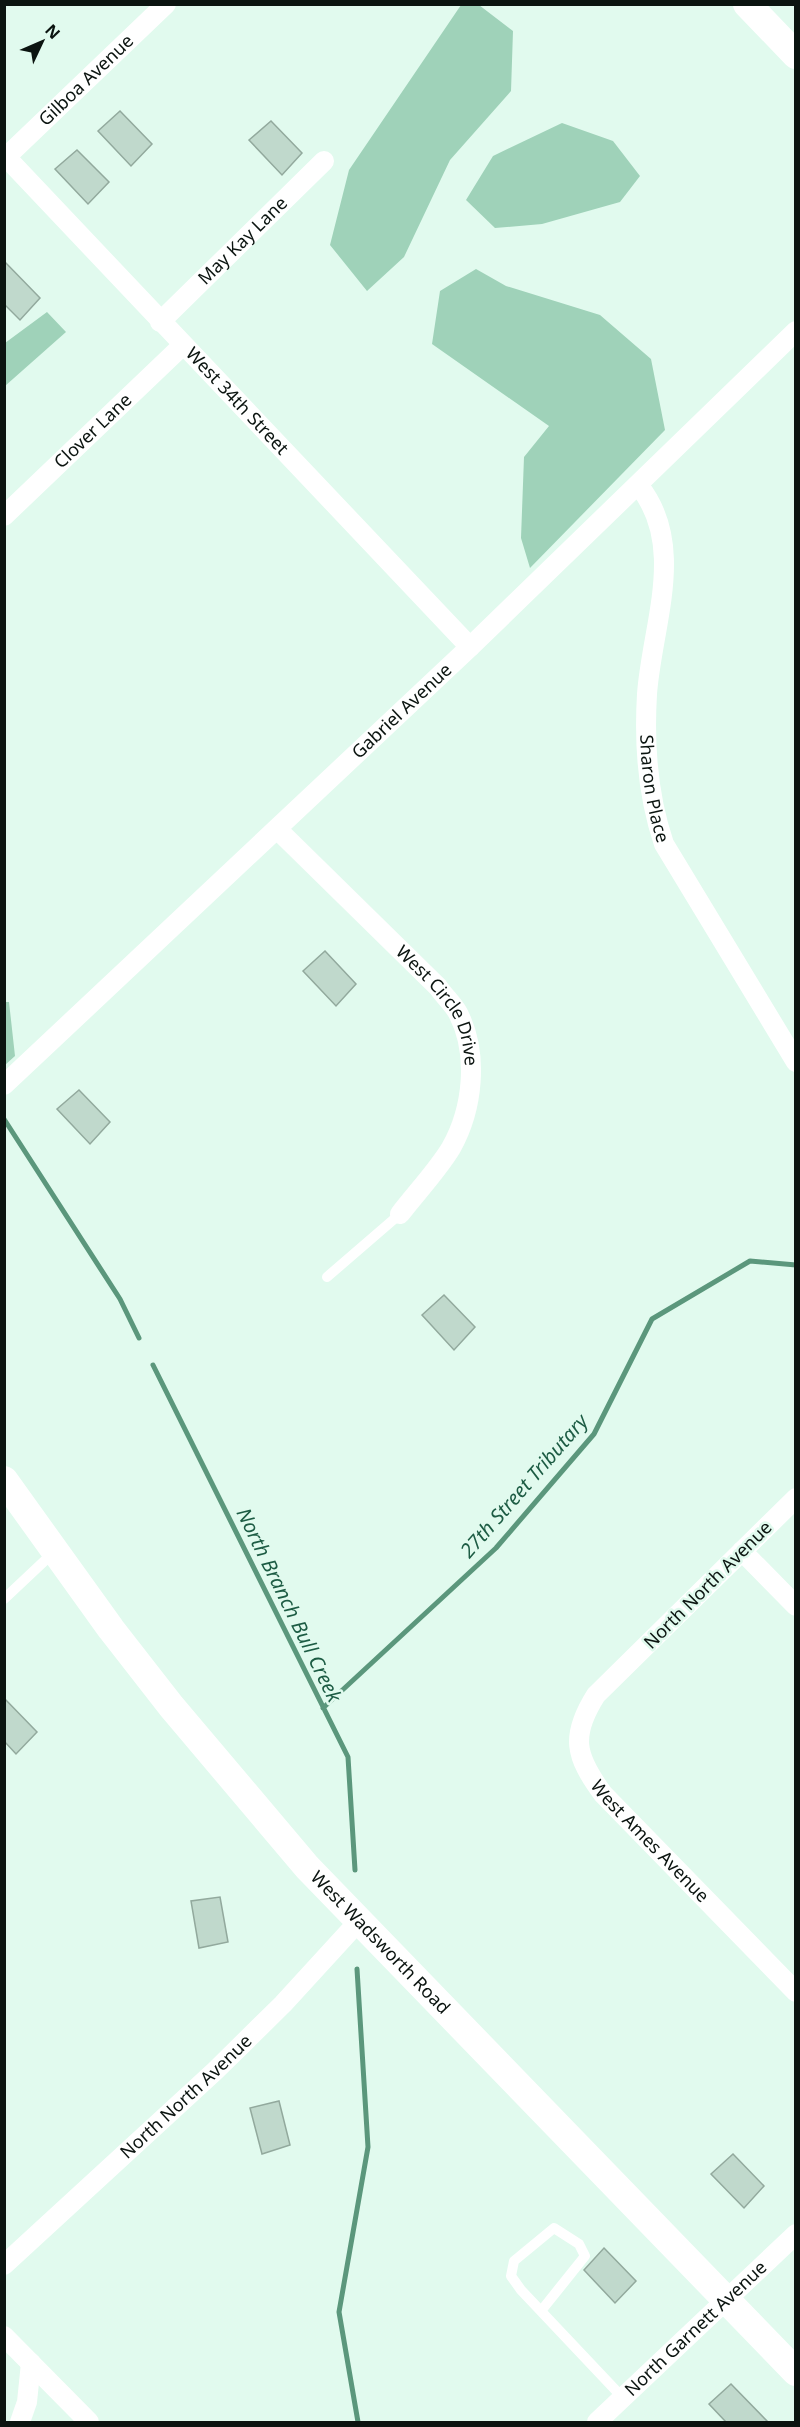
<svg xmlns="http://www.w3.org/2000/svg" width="800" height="2427" viewBox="0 0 800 2427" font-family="'Noto Sans',sans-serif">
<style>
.green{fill:#9fd2b9}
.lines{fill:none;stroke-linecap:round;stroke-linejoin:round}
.stream{stroke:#5b977c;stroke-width:5}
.building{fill:#c0d9cc;stroke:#92a99d;stroke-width:1.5}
.lane{stroke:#fff;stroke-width:10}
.street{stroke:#fff;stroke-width:20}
.secondary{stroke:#fff;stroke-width:28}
.labels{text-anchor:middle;stroke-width:5;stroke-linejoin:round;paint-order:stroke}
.street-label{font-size:18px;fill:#0b1410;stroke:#e1faee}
.water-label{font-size:20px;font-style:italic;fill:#1d5c44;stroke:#e1faee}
</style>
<rect width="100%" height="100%" fill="#e1faee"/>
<path class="green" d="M461 5H479L513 31 511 91 450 160 404 257 367 291 330 245 349 170Z
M562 123 613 141 640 176 620 202 542 224 495 228 466 200 493 156Z
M476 269 506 286 600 315 651 359 665 430 530 568 521 538 524 457 549 426 432 344 440 291Z
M47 312 66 332 5 386V343Z
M5 1002H9L15 1056 5 1065Z"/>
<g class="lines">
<path class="stream" d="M4 1119 120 1299 139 1338
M153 1365 348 1757 355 1870
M323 1708 496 1548 594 1434 652 1319 750 1261 796 1265
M357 1969 368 2147 339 2312 358 2422"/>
</g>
<path class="building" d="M120 111 152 144 131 166 98 131Z
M271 121 302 153 282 175 249 140Z
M77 150 109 182 88 204 55 169Z
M4 261 40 298 20 320 4 304Z
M325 951 356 984 336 1006 303 971Z
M79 1090 110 1122 90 1144 57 1109Z
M444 1295 475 1327 454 1350 422 1315Z
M4 1698 37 1732 16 1754 4 1741Z
M220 1897 228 1942 199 1948 191 1901Z
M279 2101 290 2145 262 2154 250 2108Z
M733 2154 764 2186 744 2208 711 2174Z
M604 2248 636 2281 615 2303 584 2270Z
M731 2384 768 2422H726L709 2404Z"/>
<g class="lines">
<path class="lane" d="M327 1277 400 1214
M4 1599 55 1551
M541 2311 585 2256 579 2244 554 2228 514 2261 511 2276 521 2290 623 2398"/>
<g class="street">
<path id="s1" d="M4 155 470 647"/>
<path id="s2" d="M6 157 166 4"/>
<path id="s3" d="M160 322 324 161"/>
<path id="s4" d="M639 486C687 546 652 625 647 694 644 744 648 797 664 844L796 1062"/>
<path id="s5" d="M4 516 182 346"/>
<path id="s6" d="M277 829 438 987C444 996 453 1004 458 1013 479 1054 473 1109 451 1148 437 1171 416 1193 400 1214"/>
<path id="s7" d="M4 1085 470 647 796 331"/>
<path id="s8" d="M796 1498 596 1695C570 1736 575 1756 603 1794L796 1992"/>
<path d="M742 1551 796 1606"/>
<path id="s9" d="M4 2265 215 2071 283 2004 359 1921"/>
<path d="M4 2336 89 2422"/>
<path d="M20 2422 27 2402 31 2363"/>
<path id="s10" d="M597 2422 796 2234"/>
</g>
<g class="secondary">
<path d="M747 4 796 55"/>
<path id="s11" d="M4 1480 111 1629 171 1706 307 1867 796 2372"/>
</g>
</g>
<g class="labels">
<g class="street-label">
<text dy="6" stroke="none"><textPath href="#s2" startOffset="111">Gilboa Avenue</textPath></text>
<text dy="6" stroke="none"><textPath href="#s3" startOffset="116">May Kay Lane</textPath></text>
<text dy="6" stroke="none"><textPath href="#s1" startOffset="339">West 34th Street</textPath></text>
<text dy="6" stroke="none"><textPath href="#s5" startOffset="123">Clover Lane</textPath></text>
<text dy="6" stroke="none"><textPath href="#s7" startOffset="546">Gabriel Avenue</textPath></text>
<text dy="6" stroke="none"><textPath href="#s4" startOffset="310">Sharon Place</textPath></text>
<text dy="6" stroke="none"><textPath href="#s6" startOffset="242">West Circle Drive</textPath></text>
<text transform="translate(708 1585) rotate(-45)" y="6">North North Avenue</text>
<text dy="6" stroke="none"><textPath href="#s8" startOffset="456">West Ames Avenue</textPath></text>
<text dy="6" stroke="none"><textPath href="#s11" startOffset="597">West Wadsworth Road</textPath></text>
<text dy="6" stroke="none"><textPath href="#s9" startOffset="248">North North Avenue</textPath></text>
<text dy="6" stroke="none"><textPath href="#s10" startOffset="136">North Garnett Avenue</textPath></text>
</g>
<g class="water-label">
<text transform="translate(524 1486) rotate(-49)" y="7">27th Street Tributary</text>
<text transform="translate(289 1605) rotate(64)" y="7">North Branch Bull Creek</text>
</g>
</g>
<rect width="800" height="2427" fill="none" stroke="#0b1410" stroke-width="12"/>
<g transform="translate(42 42) rotate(46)" stroke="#e1faee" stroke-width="4.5" paint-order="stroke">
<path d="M0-4.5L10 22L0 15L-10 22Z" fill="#0b1410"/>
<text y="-9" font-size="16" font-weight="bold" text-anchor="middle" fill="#0b1410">N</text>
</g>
</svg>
